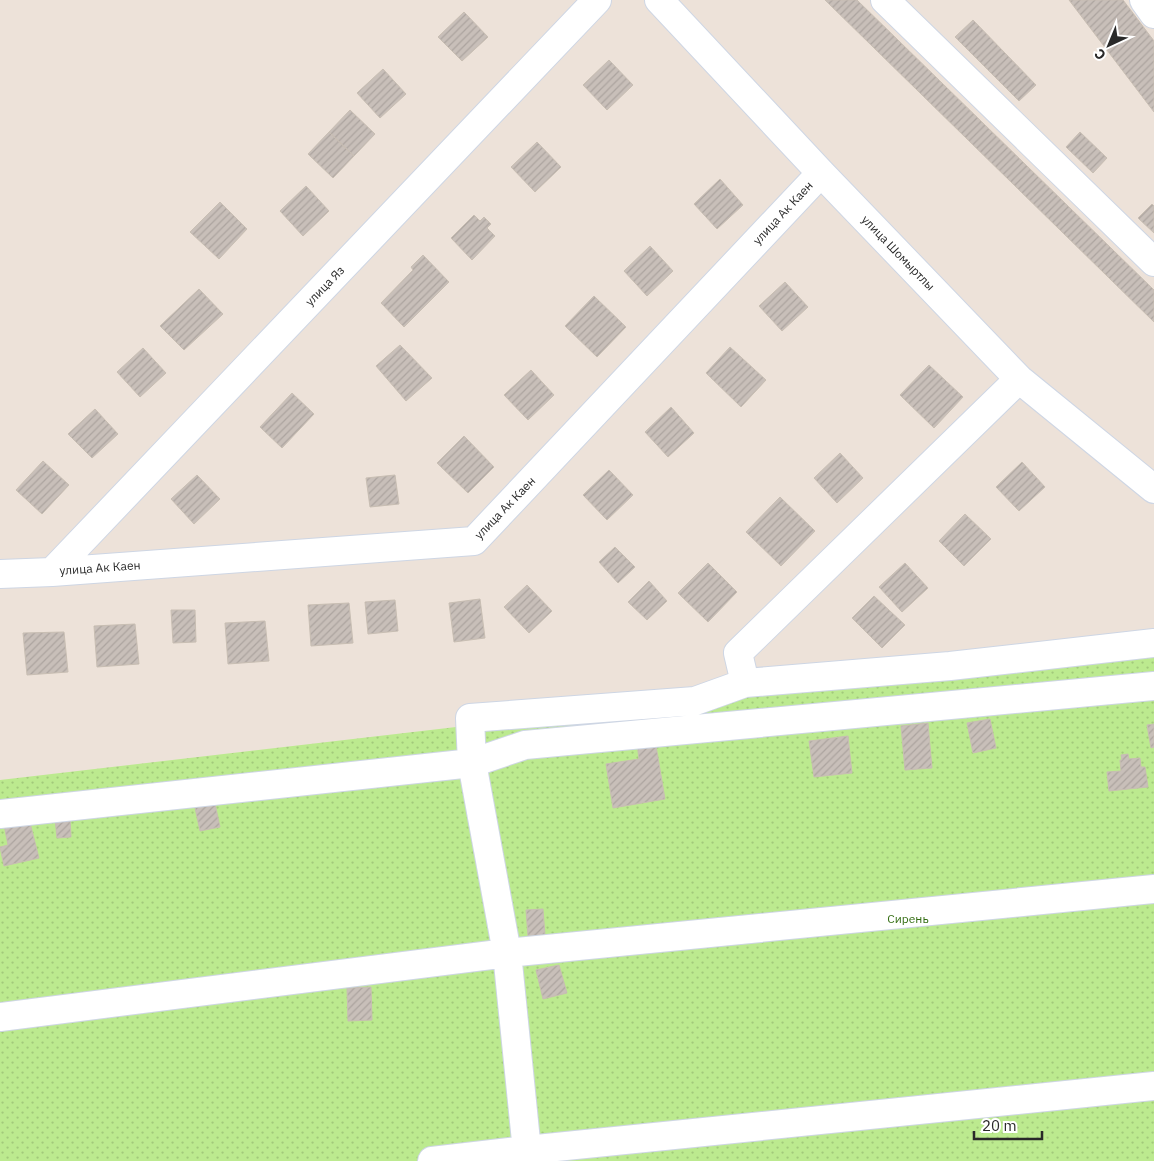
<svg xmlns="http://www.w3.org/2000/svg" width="1154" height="1161" viewBox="0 0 1154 1161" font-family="'IBM Plex Sans',sans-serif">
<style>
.green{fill:url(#green-dots)}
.building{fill:url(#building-hatch);stroke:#c8beb3}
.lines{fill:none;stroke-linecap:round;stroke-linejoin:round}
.minor-casing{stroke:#ced6e4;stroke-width:30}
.minor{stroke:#fff;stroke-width:28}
.labels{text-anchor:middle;stroke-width:4;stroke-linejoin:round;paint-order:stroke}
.street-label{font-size:12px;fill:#292929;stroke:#fff}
.park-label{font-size:12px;fill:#336d12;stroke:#fff}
</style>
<defs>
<pattern id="green-dots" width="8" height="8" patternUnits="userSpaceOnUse" patternTransform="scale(1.25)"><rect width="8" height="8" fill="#bcea8f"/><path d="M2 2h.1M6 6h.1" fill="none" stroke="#a2c97b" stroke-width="1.8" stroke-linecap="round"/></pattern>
<pattern id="building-hatch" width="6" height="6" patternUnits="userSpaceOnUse" patternTransform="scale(1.25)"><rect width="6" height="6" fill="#c8bfb9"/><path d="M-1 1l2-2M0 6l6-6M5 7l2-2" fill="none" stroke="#aca49f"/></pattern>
</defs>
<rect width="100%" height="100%" fill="#ede2d9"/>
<path class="green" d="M1154 646V1161H0V780Z"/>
<path class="building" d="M825 0H857L1154 290V322Z
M1069 0H1123L1154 41V112Z
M464 12 488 37 462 61 438 37Z
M973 20 1036 85 1019 101 955 37Z
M609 60 633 85 607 110 583 85Z
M383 69 406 94 380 118 357 93Z
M350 110 375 134 354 156 329 132Z
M329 132 354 156 333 178 308 154Z
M1080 132 1107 158 1093 173 1066 147Z
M537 142 561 167 535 192 511 167Z
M720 179 743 205 717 229 694 204Z
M306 186 329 211 303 236 280 211Z
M220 202 247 229 219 259 190 232Z
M1152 204 1154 206V233L1138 218Z
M474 215 480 221 484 217 491 224 487 228 495 236 472 260 451 238Z
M650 246 673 271 647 296 624 271Z
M423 255 449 282 404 327 381 303 413 270 411 267Z
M785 282 808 307 782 331 759 306Z
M199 289 223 314 184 350 160 326Z
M594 296 626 327 597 357 565 326Z
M400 345 432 378 406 401 376 366Z
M730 347 766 380 741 407 706 373Z
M143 348 166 373 140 397 117 372Z
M929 365 963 397 934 428 900 395Z
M531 370 554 395 528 420 504 395Z
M292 393 314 414 282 448 260 427Z
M671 407 694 433 668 457 645 432Z
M95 409 118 434 92 458 68 434Z
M464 436 494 467 468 493 437 463Z
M840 453 863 478 837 503 814 478Z
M43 461 69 485 42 514 16 490Z
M1022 462 1045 487 1019 511 996 487Z
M609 470 633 495 607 520 583 495Z
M197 475 220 499 194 524 171 499Z
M395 475 399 504 370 507 366 478Z
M780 497 815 531 781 566 746 532Z
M965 514 991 539 964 566 939 541Z
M615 547 635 567 618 583 599 562Z
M708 563 737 592 708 622 678 593Z
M905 563 928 588 902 612 879 587Z
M649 581 667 601 647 620 628 602Z
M527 585 552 611 529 633 504 607Z
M874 596 905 625 882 648 852 618Z
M480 599 485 638 454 642 449 603Z
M395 600 398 631 368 634 365 602Z
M349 603 353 643 311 646 308 605Z
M171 610H195L196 642 173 643Z
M265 621 269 661 228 664 225 623Z
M135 624 139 664 97 667 94 626Z
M64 632 68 672 27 675 23 633Z
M990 719 996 748 973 753 967 723Z
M928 723 932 768 905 770 901 726Z
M1154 724V747L1151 748 1147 725Z
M848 736 852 773 814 777 809 741Z
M655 740 665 799 613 808 606 764 639 759 637 743Z
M1128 754 1129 759 1140 758 1141 767H1145L1148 787 1109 791 1107 772 1121 771 1120 760H1122L1121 755Z
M214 799 220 827 200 831 194 803Z
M70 818 71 837 57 838 55 819Z
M29 819 39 858 4 866 0 847 8 845 4 825Z
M543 909 545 935 528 936 526 910Z
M559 965 567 993 543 999 536 970Z
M371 987 372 1020 348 1021 347 988Z"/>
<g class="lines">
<g class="minor-casing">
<path id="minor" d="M659 0 821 173 1019 379 1154 489
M885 0 1154 262
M1144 0 1154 14
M52 572 597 0
M0 574 52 572 474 541 821 173
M745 683 950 666 1154 643
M0 814 472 763 525 745 1154 686
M0 1017 507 953 1154 889
M432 1161 527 1150 1154 1086
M528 1161 507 953 472 763 470 718 695 701 745 683 738 653 1019 379"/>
</g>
<use href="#minor" class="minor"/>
</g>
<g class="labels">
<g class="street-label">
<text transform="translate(783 213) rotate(-47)" y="4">улица Ак Каен</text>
<text transform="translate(898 253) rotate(46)" y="4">улица Шомыртлы</text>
<text transform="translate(325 286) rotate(-46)" y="4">улица Яз</text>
<text transform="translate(505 508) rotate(-46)" y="4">улица Ак Каен</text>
<text transform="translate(100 568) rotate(-4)" y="4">улица Ак Каен</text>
</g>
<g class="park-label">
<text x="908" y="923">Сирень</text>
</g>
</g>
<g transform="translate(1109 45) rotate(224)" stroke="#ffffff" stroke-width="4" paint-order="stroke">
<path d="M0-4L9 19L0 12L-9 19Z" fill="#292929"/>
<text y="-8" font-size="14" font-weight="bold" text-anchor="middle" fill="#292929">С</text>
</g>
<path d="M974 1131v8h68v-8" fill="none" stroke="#292929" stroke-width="2.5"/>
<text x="982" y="1131" font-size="15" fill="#292929" stroke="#ffffff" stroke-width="4" paint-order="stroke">20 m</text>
</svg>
